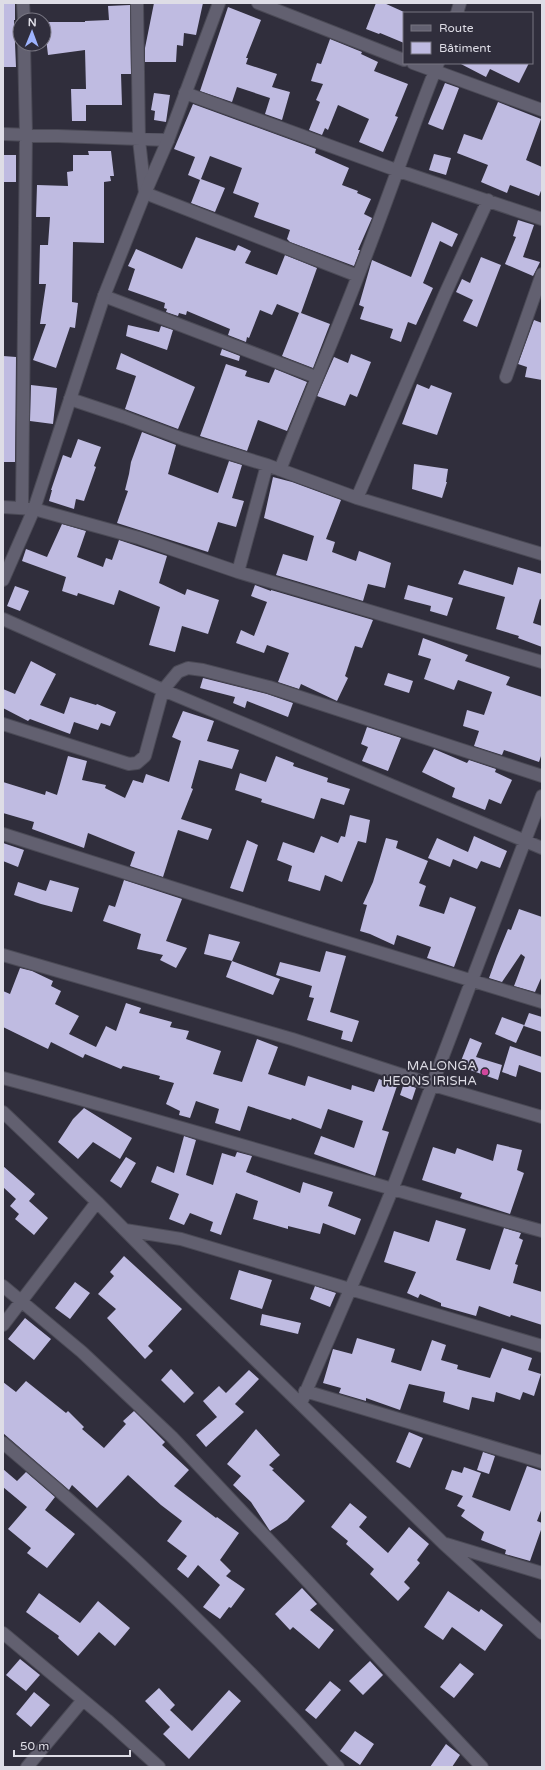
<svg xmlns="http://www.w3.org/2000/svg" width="545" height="1770" viewBox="0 0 545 1770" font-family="'Varela Round',sans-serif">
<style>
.building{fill:#bfbbe1}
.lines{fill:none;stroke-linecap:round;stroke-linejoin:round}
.minor-casing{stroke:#4b4a56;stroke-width:14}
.tertiary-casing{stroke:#4b4a56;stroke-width:14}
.minor{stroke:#626070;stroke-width:12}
.tertiary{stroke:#626070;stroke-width:12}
.hotel-dot{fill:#d1479c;stroke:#302e3c;stroke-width:1.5}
.labels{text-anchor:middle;stroke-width:4;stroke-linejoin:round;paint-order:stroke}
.poi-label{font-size:13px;fill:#dedde6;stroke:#302e3c;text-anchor:end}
</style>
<rect width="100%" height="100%" fill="#302e3c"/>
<path class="building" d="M3 3H15V20H14L16 67H3Z
M154 3H203L196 35 184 33 183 46 177 45 176 62H145V48Z
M376 3H384L404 12V43L380 33 379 34 366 29Z
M130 5 131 74H121L122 105H86V121H72L71 89H86L85 50 48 55 46 38H44V22H85V21L109 20 108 6Z
M228 7 261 20 246 58H248L246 64 277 74 272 87 290 92 282 120 265 114 270 98 237 87 232 102 200 91Z
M330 39 362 52 361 54 378 62 374 71 408 84 395 116 398 117 383 152 359 142 369 119 338 105 328 130 325 128 322 135 309 130 320 102 316 100 323 84 311 81 317 63 321 64Z
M459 63H529L519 83 490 69 486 77Z
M445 83 459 88 443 130 428 124Z
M154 93 170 95 166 122 154 120 155 111 151 110Z
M498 102 541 119 526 160 542 167V188L539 196 510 185 507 193 481 182 488 165 457 153 464 134 482 140Z
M193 104 316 149 315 153 349 168 342 185 358 191 357 193 371 199 364 214 372 218 358 250H360L354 266 290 242 287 239 290 230 254 217 259 203 233 193 242 168 210 156 201 179 225 188 215 212 191 203 200 180 188 175 195 157 174 149Z
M88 151H111L114 176H110L111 181 104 182V243L73 242 72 302 78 303 75 328 70 327 56 368 33 360 46 324H40L46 284H39L40 245H48L50 217H36L37 185 68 186 67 172 73 171V155H89Z
M434 154 451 158 446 175 429 170Z
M3 155H16V182H3Z
M518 220 534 225 523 257 540 262 533 276 505 264 516 237 513 236Z
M432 222 458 234 452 247 440 241 423 283 433 288 416 325 408 322 401 342 390 338 393 329 360 319 364 307 359 305 372 260 411 277Z
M196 237 235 251 238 245 251 251 245 263 277 275 285 255 317 268 301 313 330 324 313 368 282 356 299 313 277 304 272 315 260 310 249 338 247 337 246 342 228 335 230 329 187 311 186 315 179 313 178 316 166 312 167 309 164 308 165 303 128 290 135 269 128 266 136 249 182 269Z
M481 257 501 265 477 327 463 321 473 300 456 292 462 279 470 283Z
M534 320 542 323V380L525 377 527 367 518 364Z
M128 325 159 332 161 326 173 330 167 350 126 336Z
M222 349 240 356 239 361 220 355Z
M121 353 195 387 178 429 125 409 136 376 116 369Z
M351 354 371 362 357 397 350 394 345 406 317 396 334 357 348 363Z
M3 356 16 357 15 462H3Z
M226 364 247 371 245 376 269 383 275 369 307 382 287 431 258 420 247 451 200 436Z
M417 384 429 389 431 385 452 393 437 435 402 424Z
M31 385 57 388 53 424 30 421Z
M142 432 176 445 168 474 218 493 229 461 242 465 232 498 244 501 236 527 218 522 208 552 117 523 128 491 125 490 129 474 131 462Z
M78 439 101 447 94 466 96 467 84 501 76 499 74 509 49 501 52 490H51L63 455 71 458Z
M414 464 448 469 446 482H447L442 498 412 489Z
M273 477 292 482 341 500 326 539 335 542 332 552 356 561 359 551 391 563 385 588 368 584 363 601 276 575 283 554 307 561 314 536 264 518Z
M62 524 86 531 77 557 103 567 106 558 112 560 119 540 167 556 159 583 185 595 187 589 219 600 208 634 182 626 175 652 149 645 160 607 119 590 114 605 78 593 77 596 62 591 66 577 22 561 26 549 47 557Z
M518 567 542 574V600L540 599 533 623 542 626V647L518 638 519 636 496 629 505 597 458 584 464 570 513 585Z
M255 585 271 591V590L373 620 362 648 355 646 345 676 348 678 337 701 301 684 299 689 278 682 289 653 267 645 264 653 236 643 241 630 254 636 267 602 251 596Z
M408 585 453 598 447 616 430 611 431 606 404 599Z
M15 586 29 591 20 611 7 606Z
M423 638 468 655 465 661 510 677 506 685 542 697V753L539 762 504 750 502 755 474 746 479 731 463 726 467 710 484 715 492 692 458 680 454 690 424 679 431 659 418 655Z
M31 661 56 674 40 705 64 714 70 697 96 705 97 704 116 712 110 726 101 723 98 730 74 722 70 734 30 719 28 721 3 708V689L15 694Z
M388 673 413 681 409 693 384 685Z
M203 678 267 694 293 703 288 717 247 701 245 708 233 703 235 697 200 688Z
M183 711 214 721 207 741 239 750 232 769 199 760 191 788 193 789 181 819 212 829 208 840 178 830 163 877 130 866 135 852 88 833 84 848 32 829 34 822 3 813V782L45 795 46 791 57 795 68 756 87 761 82 780 106 785 105 788 125 798 133 780 143 783 146 774 169 782 181 741 172 737Z
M367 727 401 738 388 771 362 761 368 747 361 744Z
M434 749 467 763 469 760 496 769 495 772 512 780 501 804 489 799 485 810 452 797 455 788 422 772Z
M276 756 294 763 293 766 328 778 327 782 350 789 344 805 321 798 314 819 261 802 262 799 235 790 240 773 266 782Z
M350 815 370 820 366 843 358 841 342 882 325 875 320 891 288 881 292 866 277 860 283 842 314 853 321 836 338 843 341 836 345 837Z
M474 836 507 851 500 868 481 861 477 869 453 859 450 867 428 858 437 838 468 852Z
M386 838 398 841 396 848 428 861 419 883 426 886 419 906 444 914 450 897 476 907 454 967 427 958 431 947 397 935 394 945 370 934 360 931 367 905 363 904 373 882Z
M247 840 258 845 243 892 230 888Z
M3 843 24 850 18 867 3 861Z
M50 880 79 888 72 912 41 904 14 895 18 882 46 891Z
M124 880 182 899 166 941 187 948 176 968 160 960 163 955 137 949 141 934 103 921 109 905 115 907Z
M519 909 542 917V976L535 992 514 986 525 957 521 954 502 982 489 978 497 956 508 929 511 930Z
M209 934 240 942 232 961 204 954Z
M326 951 346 956 330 1012 359 1021 352 1042 341 1039 343 1031 307 1020 314 998 309 997 312 986 276 975 280 962 320 972Z
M232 961 280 979 273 995 226 977Z
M20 968 32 971 53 981 51 986 61 991 55 1004 79 1016 69 1034 96 1047 106 1026 116 1031 126 1003 141 1008 139 1013 172 1022 170 1027 189 1031 186 1039 221 1051 213 1074 242 1082 257 1039 278 1047 268 1074 305 1086 308 1076 351 1090 352 1085 374 1092 379 1079 397 1086 382 1130 389 1132 375 1176 314 1154 321 1136 354 1148 363 1121 328 1109 321 1129 292 1118 291 1120 248 1106 240 1131 215 1123 219 1109 196 1101 190 1118 179 1115 180 1111 166 1104 174 1083 159 1079 160 1076 123 1066 121 1069 85 1054 83 1058 51 1042 48 1049 3 1027V991L10 994Z
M529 1013 542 1017V1032L524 1026Z
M502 1017 524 1025 516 1043 495 1034Z
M470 1038 482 1043 476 1057 502 1065 498 1080 459 1066Z
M510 1046 542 1057V1073L519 1065 516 1077 502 1072Z
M404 1083 416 1088 412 1100 400 1095Z
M84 1108 132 1138 120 1159 93 1142 78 1159 58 1142 73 1119Z
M184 1136 196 1140 186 1175 213 1185 222 1153 235 1157 237 1152 252 1156 246 1172 300 1193 303 1182 333 1192 328 1206 361 1219 355 1235 323 1223 320 1234 288 1226V1229L253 1219 258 1201 236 1193 221 1235 210 1231 213 1222 190 1213 184 1225 169 1219 179 1194 151 1182 157 1166 174 1173Z
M497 1144 522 1150 517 1170 524 1173 510 1214 460 1198 462 1193 422 1180 433 1147 455 1154 457 1148 493 1161Z
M126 1157 136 1163 121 1188 110 1181Z
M3 1166 35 1194 29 1201 48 1218 34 1235 15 1219 19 1214 10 1206 16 1199 3 1187Z
M436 1220 466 1229 456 1260 490 1270 504 1228 521 1233 519 1238 523 1240 515 1264 518 1265 513 1283 542 1292V1325L511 1315 510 1317 479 1306 476 1316 441 1306V1303L420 1294 418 1298 407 1293 416 1272 384 1262 394 1231 429 1242Z
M124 1256 182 1309 148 1346 153 1351 145 1359 107 1318 116 1309 98 1294 114 1276 110 1272Z
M239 1270 272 1280 262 1309 230 1299Z
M75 1282 90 1293 70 1319 55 1308Z
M315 1286 336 1293 330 1307 310 1299Z
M262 1314 301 1323 298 1334 260 1325Z
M25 1318 51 1339 34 1360 8 1339Z
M357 1338 395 1349 391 1362 421 1371 432 1340 446 1345 441 1360 458 1365 457 1369 490 1378 502 1348 532 1358 528 1370 541 1374 534 1396 523 1392 520 1400 496 1392 494 1402 472 1397 469 1410 443 1402 445 1392 409 1384 400 1410 366 1398V1401L339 1393 341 1388 323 1383 333 1349 352 1354Z
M171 1369 194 1393 184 1403 161 1380Z
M249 1370 259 1379 235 1404 244 1412 206 1447 196 1435 217 1417 203 1401 219 1386 226 1393Z
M26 1381 66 1413 68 1411 84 1427 82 1429 104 1448 126 1424 123 1421 134 1411 165 1442 162 1445 189 1470 174 1486 216 1518 217 1517 239 1533 220 1560 231 1571 226 1576 245 1589 231 1608 229 1607 220 1619 203 1607 220 1585 198 1565 188 1578 177 1569 187 1556 167 1541 182 1521 161 1505 128 1475 97 1508 72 1485 69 1490 3 1433V1382L16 1392Z
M256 1429 280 1455 269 1465 274 1469 272 1470 305 1501 287 1520 270 1531 251 1502 233 1485 241 1476 227 1464Z
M409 1432 423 1438 410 1468 396 1462Z
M483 1452 495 1456 489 1474 477 1470Z
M527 1466 542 1471V1508L537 1521 542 1523V1527L530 1561 505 1554 506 1550 481 1540 484 1532 461 1516 465 1510 457 1506 463 1496 445 1489 452 1470 462 1473 464 1467 481 1473 472 1497 510 1511Z
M3 1469 17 1481 26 1472 55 1497 45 1510 75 1534 47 1568 27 1553 31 1548 8 1529 27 1507 3 1487Z
M350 1503 367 1517 359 1527 388 1553 409 1527 429 1544 417 1560 420 1563 404 1582 410 1588 398 1601 370 1574 374 1569 346 1544 348 1541 331 1527Z
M302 1588 317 1604 310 1610 334 1630 319 1649 293 1627 290 1630 275 1614Z
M448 1591 479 1612 481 1609 503 1625 485 1651 452 1627 443 1640 424 1627Z
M39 1593 80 1623 98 1601 130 1628 115 1646 99 1632 78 1656 58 1638 59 1636 26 1612Z
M20 1659 40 1675 26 1691 6 1675Z
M370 1661 383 1675 363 1695 349 1681Z
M460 1663 474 1674 454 1698 440 1687Z
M330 1681 341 1690 316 1719 305 1710Z
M159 1688 175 1705 170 1710 192 1731 229 1690 241 1701 189 1759 163 1734 170 1727 145 1701Z
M34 1692 50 1705 31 1727 16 1714Z
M355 1731 374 1744 360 1765 340 1751Z
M446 1744 460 1755 452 1767H430Z"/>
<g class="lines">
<g class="minor-casing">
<path id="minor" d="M23 3 24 20
M137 3 139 140 145 193 358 276
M258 3 404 60
M457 13 460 3
M413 63 542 110
M185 93 396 170 542 219
M3 134 168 140
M104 296 316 377
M506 377 542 274
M70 399 124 417 183 439 267 465 357 498 542 554
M280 470C305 405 333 341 358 276 386 205 410 133 438 63
M357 498 445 294 488 200
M3 507 34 509 139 538 238 572 542 662
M22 508 26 134 24 44
M238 572 267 465
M3 619 163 690 542 848
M3 724 129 764 137 763 145 756 163 690 178 672 188 668 203 670 269 687 542 776
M3 834 306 930 542 1002
M3 955 292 1039 433 1085 542 1117
M3 1078C183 1126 362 1182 542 1231
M3 1112 97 1202 190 1296 443 1543 542 1633
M125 1230 181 1239 542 1346
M3 1286 82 1352 172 1437 482 1767
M3 1325 97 1202
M305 1391 542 1462
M301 1403 371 1241 392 1190 542 796
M3 1443C123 1543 234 1651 338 1767
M446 1544 542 1573
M3 1633 107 1720 159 1767
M27 1767 83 1700"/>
</g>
<g class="tertiary-casing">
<path id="tertiary" d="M3 580 34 509 104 296 145 193 168 140 219 3"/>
</g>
<use href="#minor" class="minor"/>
<use href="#tertiary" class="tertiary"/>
</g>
<circle class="hotel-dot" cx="485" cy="1072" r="4"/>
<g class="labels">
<g class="poi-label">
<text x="477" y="1070">MALONGA<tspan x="477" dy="15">HEONS IRISHA</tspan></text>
</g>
</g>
<rect width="545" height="1770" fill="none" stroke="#dedde6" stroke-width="8"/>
<rect x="403" y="12" width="130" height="52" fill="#302e3c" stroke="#767480"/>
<rect x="411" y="25" width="20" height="6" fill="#626070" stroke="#767480"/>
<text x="439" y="32" font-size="12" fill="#dedde6">Route</text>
<rect x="411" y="42" width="20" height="12" fill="#bfbbe1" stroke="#767480"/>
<text x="439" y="52" font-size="12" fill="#dedde6">Bâtiment</text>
<g transform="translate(32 32) rotate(1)"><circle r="19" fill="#302e3c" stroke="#767480"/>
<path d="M0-3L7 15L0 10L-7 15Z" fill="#9eb3fd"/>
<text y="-6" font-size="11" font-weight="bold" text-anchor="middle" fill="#dedde6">N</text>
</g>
<path d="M14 1750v6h116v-6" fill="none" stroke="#dedde6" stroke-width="2"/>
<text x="20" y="1750" font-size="12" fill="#dedde6" stroke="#302e3c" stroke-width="3" paint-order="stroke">50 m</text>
</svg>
